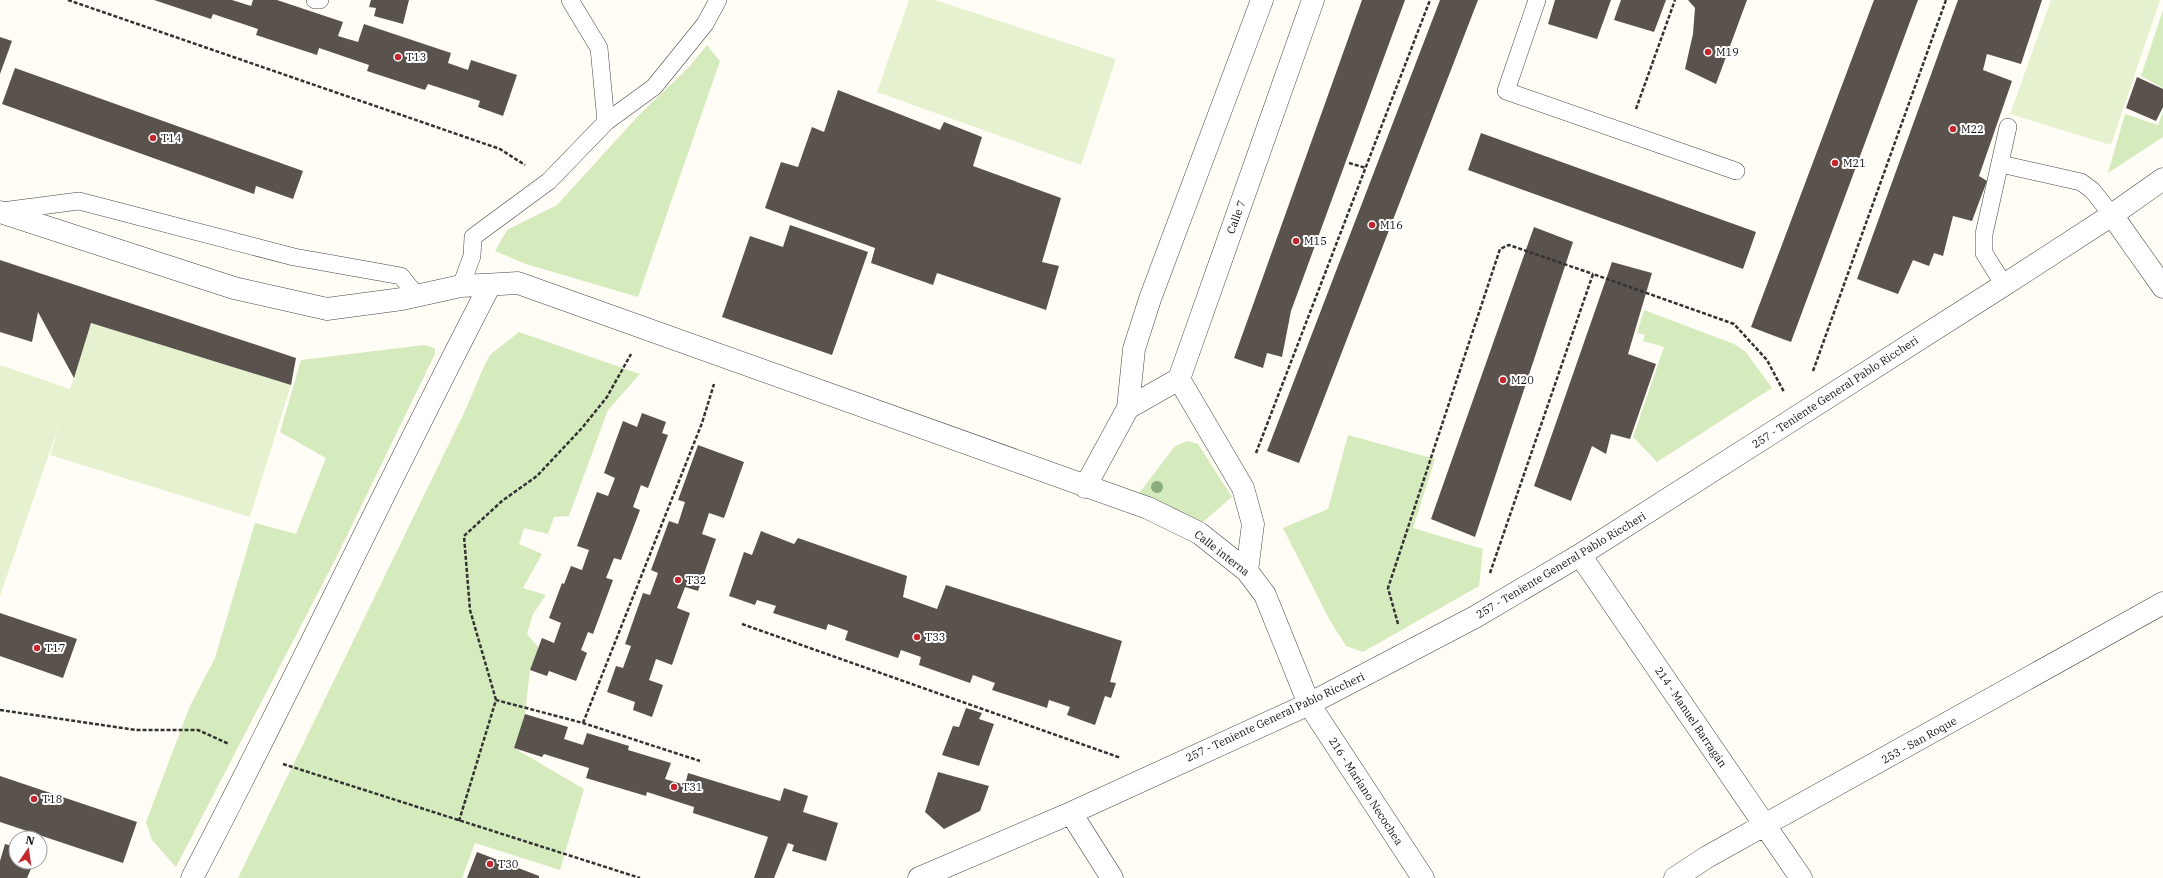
<svg xmlns="http://www.w3.org/2000/svg" width="2163" height="878" viewBox="0 0 2163 878" font-family="'IBM Plex Serif',serif">
<style>
.green{fill:#d5ebbd}
.pitch{fill:#e6f2cf}
.building{fill:#5a524d}
.lines{fill:none;stroke-linecap:round;stroke-linejoin:round}
.service-casing{stroke:#444;stroke-width:18}
.minor-casing{stroke:#444;stroke-width:23}
.path{stroke:#333;stroke-width:2.5;stroke-dasharray:4 2;stroke-linecap:butt}
.service{stroke:#fff;stroke-width:17}
.minor{stroke:#fff;stroke-width:22}
.tree{fill:#8dad7f}
.poi-dot{fill:#c4262e;stroke:#fff;stroke-width:1.5}
.labels{text-anchor:middle;stroke-width:4;stroke-linejoin:round;paint-order:stroke}
.poi-label{font-size:11px;fill:#111;stroke:#fff;text-anchor:start}
.street-label{font-size:11px;fill:#111;stroke:#fff}
</style>
<rect width="100%" height="100%" fill="#fffdf5"/>
<path class="green" d="M2163 10V88L2141 76Z
M707 45 720 61 638 297 526 264 495 251 507 230 557 205 638 116 689 67Z
M2163 111V137L2108 173 2125 114 2158 125Z
M1644 310 1734 344 1745 351 1772 388 1657 462 1633 437 1664 347 1643 341 1645 335 1637 333Z
M519 332 640 374 608 410 569 516 554 517 548 534 524 528 519 544 542 554 523 588 546 595 533 614 527 634 539 648 530 670 525 714 514 748 584 789 560 870 475 843 462 878H238L464 413 486 362 491 354Z
M424 345 435 348V354L336 558 176 867 152 840 146 822 190 706 215 658 255 523 296 534 326 458 280 432 301 360Z
M1348 435 1435 459 1413 528 1483 549 1479 586 1363 652 1346 646 1329 619 1283 528 1328 509Z
M1188 441 1198 444 1232 497 1197 527 1145 509 1140 492 1175 446Z"/>
<path class="pitch" d="M909 0H935L1116 59 1081 165 877 92Z
M2051 0H2160L2111 145 2010 114Z
M91 323 291 385 250 517 50 455 61 419 0 596V365L70 389Z"/>
<path class="building" d="M154 0H232L251 6 253 0H277L343 22 338 36 358 42 364 24 451 53 448 63 468 70 471 60 517 75 503 116 478 107 480 101 428 84 425 90 367 71 369 65 319 48 317 55 256 35 258 29 213 14 211 19Z
M371 0H409L403 24 374 16 376 8 369 7Z
M1362 0H1405L1291 311 1282 357 1267 353 1263 368 1234 358Z
M1440 0H1478L1299 463 1267 451Z
M1555 0H1611L1597 39 1548 24Z
M1621 0H1666L1654 32 1614 20Z
M1688 0H1747L1716 84 1685 69 1693 34 1695 8Z
M1874 0H1918L1791 342 1751 327Z
M1958 0H2042L2021 64 1987 54 1983 70 2012 81 1979 176 1987 181 1972 221 1953 216 1943 256 1934 253 1929 266 1913 260 1898 294 1857 279Z
M0 37 12 41 0 74Z
M15 68 303 171 293 199 256 186 254 194 2 104Z
M2137 77 2163 89V107L2156 121 2126 108Z
M838 90 940 130 944 122 982 137 973 166 1061 198 1042 262 1059 266 1046 310 937 273 933 285 871 263 875 248 765 208 781 162 798 167 812 127 824 132Z
M1481 133 1756 232 1743 269 1468 170Z
M790 225 868 252 832 355 722 317 750 236 783 247Z
M1534 227 1573 242 1475 537 1431 519Z
M0 260 296 358 291 385 91 323 74 378 38 312 32 342 0 332Z
M1612 262 1652 273 1628 354 1656 364 1630 439 1611 434 1606 454 1592 446 1571 501 1534 486Z
M642 413 666 422 662 433 668 435 648 488 641 485 633 507 640 510 621 560 614 558 606 578 613 580 593 634 588 632 581 650 587 653 576 681 549 671 547 676 530 670 542 638 554 643 561 623 549 618 562 583 564 584 571 566 582 570 589 550 577 546 597 492 608 496 615 478 604 473 623 421 637 427Z
M698 445 744 462 724 518 709 513 702 534 716 539 698 591 685 587 677 608 690 613 672 665 656 659 649 680 663 685 652 717 633 710 635 702 607 692 616 666 623 668 631 646 625 644 643 593 650 595 658 573 651 570 669 521 678 524 685 502 678 500Z
M761 531 794 544 798 538 907 576 903 597 937 609 946 585 1122 641 1110 682 1116 683 1111 698 1105 696 1095 725 1067 715 1070 707 1049 700 1047 708 992 690 995 683 973 675 970 683 919 665 921 657 901 650 898 658 845 640 848 631 828 624 826 630 773 613 776 606 757 600 755 605 729 596 744 552 752 555Z
M0 613 77 639 63 678 0 656Z
M966 708 982 713 979 719 994 724 979 766 942 755 953 726 959 727Z
M525 714 568 727 564 739 583 745 587 733 629 746 628 750 671 763 665 779 685 785 688 773 780 801 784 788 808 796 803 812 838 823 826 861 792 851 794 845 788 843 774 878H754L768 837 693 813 694 807 647 792 646 796 586 778 589 768 544 754 542 757 514 748Z
M938 772 989 786 980 811 944 829 925 812Z
M0 776 137 822 123 863 0 822Z
M5 844 16 847V862H34L27 878H0V861Z
M477 852 539 876V878H467Z"/>
<g class="lines">
<g class="service-casing">
<path id="service" d="M315 0H320
M570 0 599 48 606 122
M1537 0 1506 91 1736 171
M2001 164 2081 182 2092 190 2112 215
M2 211 79 201 294 257 401 276 417 296
M2004 285 1984 253V234L2008 127
M461 286 472 256 473 237 549 181 606 122 654 87 705 24 718 0"/>
</g>
<g class="minor-casing">
<path id="minor" d="M0 212 234 288 327 309 402 299 461 286 518 283 1148 508 1199 533 1247 571 1265 595 1309 704 1423 878
M2112 215 2163 287
M1179 379 1243 488 1253 524 1247 571
M1128 408 1134 349 1150 299 1262 0
M1085 487 1128 408 1179 379 1313 0
M1580 555 1801 878
M1071 813 1112 878
M192 878C295 682 388 481 490 285
M919 878 1071 813 1309 704 1475 617 1580 555 2004 285 2112 215 2163 179
M1675 878 1707 857 2163 603"/>
</g>
<path class="path" d="M68 0 500 149 525 165
M1636 109 1675 0
M1349 163 1366 168
M1813 371 1946 0
M1256 453 1430 0
M1490 573 1593 274 1734 324 1767 360 1784 392
M742 624 1121 758
M1398 624 1388 588 1500 249 1509 245 1593 274
M496 700 470 610 464 536 502 501 537 476 582 428 607 397 631 354
M0 710 136 730H198L229 744
M583 723 702 423 714 384
M283 764 640 878
M459 821 496 700 583 723 700 761"/>
<use href="#service" class="service"/>
<use href="#minor" class="minor"/>
</g>
<circle class="tree" cx="1157" cy="487" r="6"/>
<g class="poi-dot">
<circle cx="1708" cy="52" r="4"/>
<circle cx="398" cy="57" r="4"/>
<circle cx="1953" cy="129" r="4"/>
<circle cx="153" cy="138" r="4"/>
<circle cx="1835" cy="163" r="4"/>
<circle cx="1372" cy="225" r="4"/>
<circle cx="1296" cy="241" r="4"/>
<circle cx="1503" cy="380" r="4"/>
<circle cx="678" cy="580" r="4"/>
<circle cx="917" cy="637" r="4"/>
<circle cx="37" cy="648" r="4"/>
<circle cx="674" cy="787" r="4"/>
<circle cx="34" cy="799" r="4"/>
<circle cx="490" cy="864" r="4"/>
</g>
<g class="labels">
<g class="poi-label">
<text x="1716" y="56">M19</text>
<text x="406" y="61">T13</text>
<text x="1961" y="133">M22</text>
<text x="161" y="142">T14</text>
<text x="1843" y="167">M21</text>
<text x="1380" y="229">M16</text>
<text x="1304" y="245">M15</text>
<text x="1511" y="384">M20</text>
<text x="686" y="584">T32</text>
<text x="925" y="641">T33</text>
<text x="45" y="652">T17</text>
<text x="682" y="791">T31</text>
<text x="42" y="803">T18</text>
<text x="498" y="868">T30</text>
</g>
<g class="street-label">
<text transform="translate(1236 217) rotate(-70)" y="4">Calle 7</text>
<text transform="translate(1835 392) rotate(-33)" y="4">257 - Teniente General Pablo Riccheri</text>
<text transform="translate(1222 553) rotate(38)" y="4">Calle interna</text>
<text transform="translate(1561 565) rotate(-31)" y="4">257 - Teniente General Pablo Riccheri</text>
<text transform="translate(1275 717) rotate(-25)" y="4">257 - Teniente General Pablo Riccheri</text>
<text transform="translate(1691 717) rotate(56)" y="4">214 - Manuel Barragán</text>
<text transform="translate(1919 740) rotate(-29)" y="4">253 - San Roque</text>
<text transform="translate(1366 791) rotate(57)" y="4">216 - Mariano Necochea</text>
</g>
</g>
<g transform="translate(28 850) rotate(13)"><circle r="19" fill="#ffffff" stroke="#a0a0a0"/>
<path d="M0-3L7 15L0 10L-7 15Z" fill="#c4262e"/>
<text y="-6" font-size="11" font-weight="bold" text-anchor="middle" fill="#111111">N</text>
</g>
</svg>
